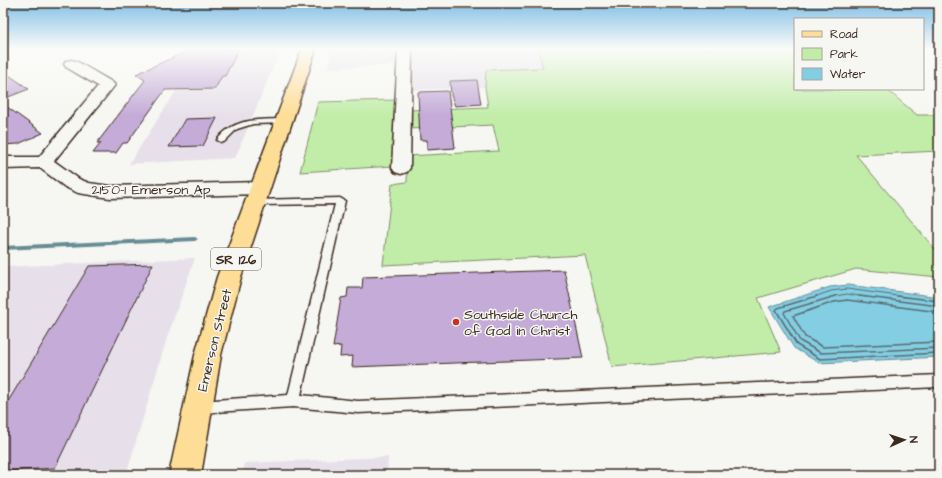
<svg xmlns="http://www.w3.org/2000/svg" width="942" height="478" viewBox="0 0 942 478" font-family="'Architects Daughter',sans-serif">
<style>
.built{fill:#e7e0ea}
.green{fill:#c2eda9;stroke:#7e8c64}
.water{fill:#84cee4;stroke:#678c95}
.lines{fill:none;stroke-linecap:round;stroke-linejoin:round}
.shore-far1{stroke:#586c6d;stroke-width:1}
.shore{stroke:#586c6d;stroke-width:1.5}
.stream{fill:#678c95;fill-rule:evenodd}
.building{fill:#c4abd8;stroke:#3b2a1e}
.lane-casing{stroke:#3b2a1e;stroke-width:3}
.street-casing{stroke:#3b2a1e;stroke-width:3}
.primary-casing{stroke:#3b2a1e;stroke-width:3}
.lane{fill:#f6f6f2;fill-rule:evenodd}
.street{fill:#f6f6f2;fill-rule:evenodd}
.primary{fill:#fedd96;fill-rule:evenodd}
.poi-dot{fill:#c8321e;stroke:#f6f6f2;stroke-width:1.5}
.labels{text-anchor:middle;stroke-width:3;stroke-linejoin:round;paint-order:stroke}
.shield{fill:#f6f6f2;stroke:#73675e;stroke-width:1}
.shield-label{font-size:13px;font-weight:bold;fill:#3b2a1e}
.street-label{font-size:14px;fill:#3b2a1e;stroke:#f6f6f2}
.poi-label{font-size:14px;fill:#3b2a1e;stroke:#f6f6f2;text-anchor:start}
</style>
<rect width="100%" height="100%" fill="#f6f6f2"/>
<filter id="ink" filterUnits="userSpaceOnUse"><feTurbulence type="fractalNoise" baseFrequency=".025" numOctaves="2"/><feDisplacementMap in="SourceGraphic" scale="8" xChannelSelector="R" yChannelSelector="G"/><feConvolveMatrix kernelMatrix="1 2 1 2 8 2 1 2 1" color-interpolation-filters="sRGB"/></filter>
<g filter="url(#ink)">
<path class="built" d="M203 49H281L235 158 129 164Z
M332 49H400L398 65 327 68Z
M410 49H538L543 68 486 70 485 87 410 90Z
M195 258 167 338 126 475H3V267Z
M388 457 387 475H243L244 463Z"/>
<path class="green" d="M538 49H795V89H886L917 115H939V151L856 155 939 254V277L856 269 758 298 781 352 612 367 585 255 383 265 392 184 407 182 408 156 499 151 493 125 408 129 409 110 488 107 485 87 486 70 543 68Z
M397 100 393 166 300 172 318 102Z"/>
<path class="water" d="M848 285 939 297V357L819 363 794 348 769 307 830 287Z"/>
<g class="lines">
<path class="shore-far1" d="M814 297 831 291 847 289 905 297
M830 297 847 294 866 297"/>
<path class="shore" d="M817 296 778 308 776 310 797 345 820 359 939 353
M836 296 785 311 784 313 800 341 821 353 939 348
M859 296 939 306
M897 296 939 301
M939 312 847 300 834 302 793 316 805 337 823 347 939 342"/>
<path class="stream" d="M195 237 198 239 195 241 3 250V246Z"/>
</g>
<path class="building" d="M192 49H239L225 76H222L215 89 165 90 127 143H123L116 153H93L101 143H97L145 80 136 74Z
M3 71 29 89 3 99Z
M477 80 481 104 455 106 451 95 450 81Z
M448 91 455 148 427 150V140H420L418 92Z
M3 104 43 133 18 144 3 145Z
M217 118 203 146 169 147 185 119Z
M153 264 55 468 3 471V410L89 266Z
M564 270 583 358 352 367 353 356 340 357 341 346 333 347 341 298 347 297 348 288H362L363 277Z"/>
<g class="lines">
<g class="lane-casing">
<path id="lane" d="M284 119 288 121 287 123 253 124 237 129 224 142H221L217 140C235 117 257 120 284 119Z
M340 198 345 201 301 395 358 401 939 375V387L358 413 293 407 200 413 195 411 193 407 195 403 200 401 288 395 335 204 255 205 250 202 252 200Z"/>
</g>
<g class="street-casing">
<path id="street" d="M398 49H412L410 168 407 172 401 174 395 172 392 168Z
M71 60 76 61 112 82 115 85 54 161 79 179 89 183 110 186 260 182 267 184 270 188 267 192 260 194 110 198 78 193 65 187 40 168 3 169V157H39L98 86 66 67 64 64 66 61Z"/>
</g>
<g class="primary-casing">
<path id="primary" d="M302 49H316L241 277 221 355 201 475H169L195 355 217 277Z"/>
</g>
<use href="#lane" class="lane"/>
<use href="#street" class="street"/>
<use href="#primary" class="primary"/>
</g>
</g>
<linearGradient id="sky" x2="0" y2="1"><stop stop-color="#80bee6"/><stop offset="0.42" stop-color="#fbfbf9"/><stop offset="1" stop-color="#fbfbf9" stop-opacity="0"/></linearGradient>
<rect width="942" height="116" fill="url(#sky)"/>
<circle class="poi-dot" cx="456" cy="322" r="4"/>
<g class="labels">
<rect class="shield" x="211" y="248" width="50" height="22" rx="3"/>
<g class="shield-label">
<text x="236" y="264">SR 126</text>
</g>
<g class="street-label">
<text x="151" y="194">2150-1 Emerson Ap</text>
<text transform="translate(214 340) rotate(-76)" y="5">Emerson Street</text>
</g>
<g class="poi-label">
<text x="464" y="319">Southside Church<tspan x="464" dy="16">of God in Christ</tspan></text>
</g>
</g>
<rect width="942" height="478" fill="none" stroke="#f6f6f2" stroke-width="16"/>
<rect x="8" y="8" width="926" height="462" fill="none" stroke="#3b2a1e" stroke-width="1.5" filter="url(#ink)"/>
<rect x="794" y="18" width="130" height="72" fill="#f6f6f2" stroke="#aba49d"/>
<rect x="802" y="31" width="20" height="6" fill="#fedd96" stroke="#aba49d"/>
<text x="830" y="38" font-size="12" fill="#3b2a1e">Road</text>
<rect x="802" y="48" width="20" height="12" fill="#c2eda9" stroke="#aba49d"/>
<text x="830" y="58" font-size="12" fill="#3b2a1e">Park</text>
<rect x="802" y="68" width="20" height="12" fill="#84cee4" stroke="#aba49d"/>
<text x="830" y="78" font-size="12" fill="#3b2a1e">Water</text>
<g transform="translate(904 440) rotate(87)" stroke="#f6f6f2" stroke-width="3" paint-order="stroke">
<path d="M0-3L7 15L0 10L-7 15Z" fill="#3b2a1e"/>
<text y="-6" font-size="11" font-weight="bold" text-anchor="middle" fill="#3b2a1e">N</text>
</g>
</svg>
